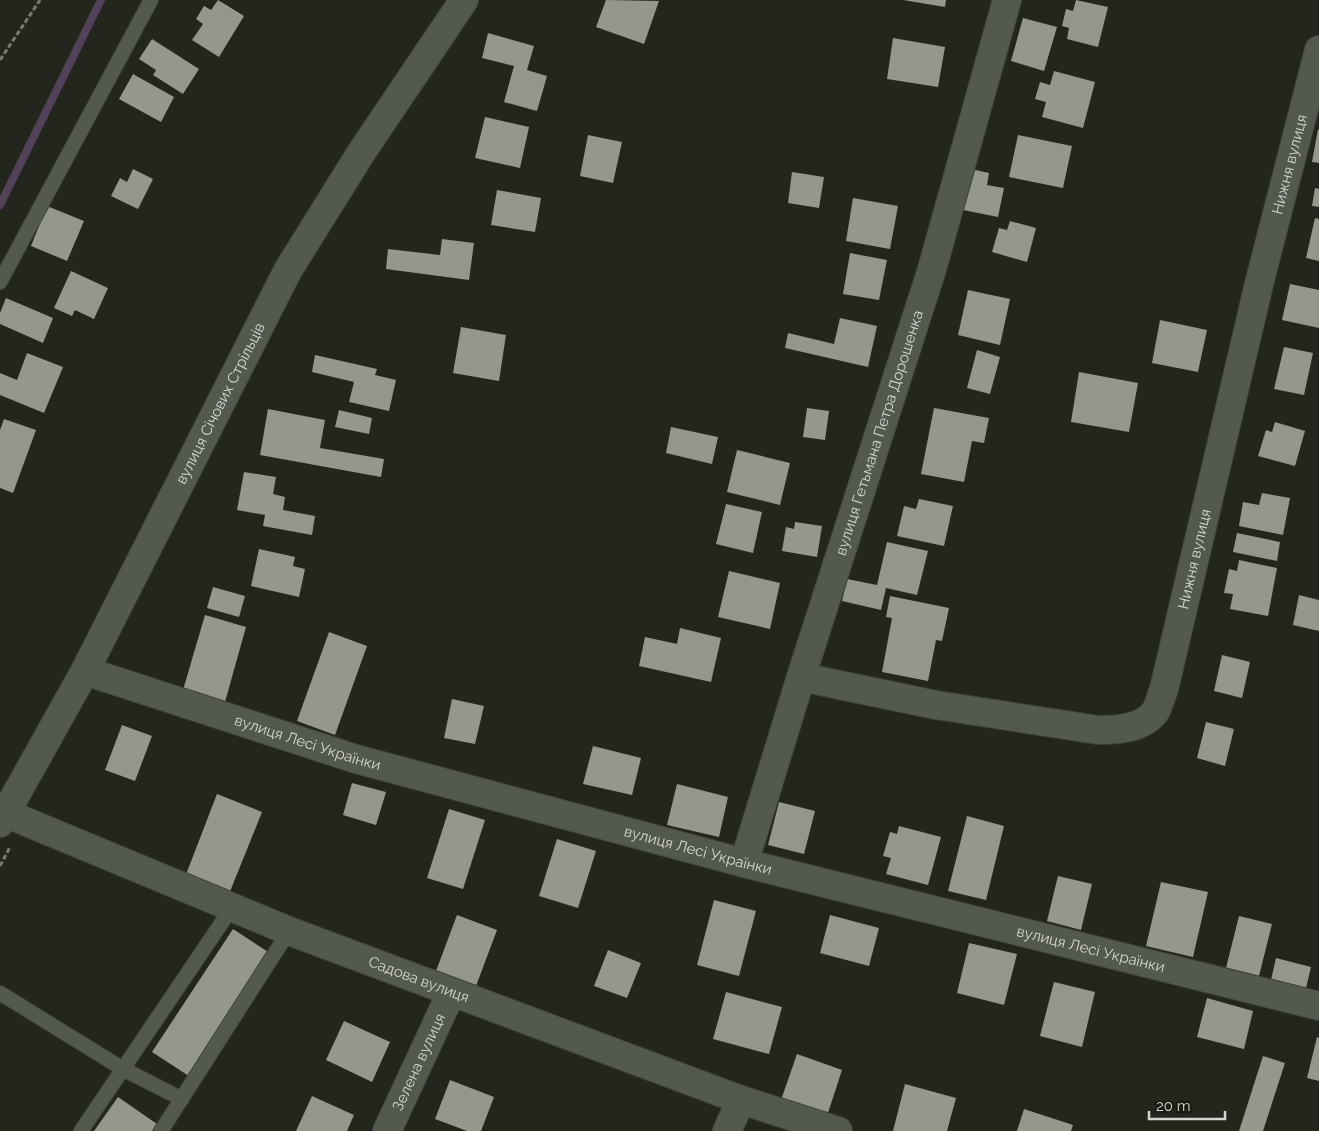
<svg xmlns="http://www.w3.org/2000/svg" width="1319" height="1131" viewBox="0 0 1319 1131" font-family="Raleway,sans-serif">
<style>
.lines{fill:none;stroke-linecap:round;stroke-linejoin:round}
.stream{stroke:#534159;stroke-width:8}
.building{fill:#94988c}
.service-casing{stroke:#40433b;stroke-width:16}
.minor-casing{stroke:#40433b;stroke-width:30}
.tertiary-casing{stroke:#40433b;stroke-width:30}
.path{stroke:#777a72;stroke-width:3;stroke-dasharray:5 2.5;stroke-linecap:butt}
.service{stroke:#54594e;stroke-width:14}
.minor{stroke:#54594e;stroke-width:28}
.tertiary{stroke:#54594e;stroke-width:28}
.labels{text-anchor:middle;stroke-width:5;stroke-linejoin:round;paint-order:stroke}
.street-label{font-size:15px;fill:#d4d7d1;stroke:#191c13}
</style>
<rect width="100%" height="100%" fill="#22261c"/>
<g class="lines">
<path class="stream" d="M0 205 101 0"/>
</g>
<path class="building" d="M218 0 244 16 219 57 192 40 203 24 196 19 204 6 211 10Z
M606 0 659 1 644 44 596 27Z
M903 0H946L945 7Z
M1076 0 1108 7 1098 47 1067 39 1069 28 1062 26 1066 9 1073 11Z
M1023 18 1057 27 1044 71 1011 61Z
M488 33 534 46 527 70 547 76 537 111 504 102 514 66 482 58Z
M893 38 945 47 938 87 887 79Z
M152 39 199 69 183 94 153 75 156 70 139 59Z
M1054 71 1095 82 1083 128 1042 117 1046 102 1035 99 1040 82 1050 85Z
M133 74 174 97 161 122 119 99Z
M485 117 529 127 520 168 475 158Z
M1318 129 1319 130V163L1312 162Z
M588 135 622 142 613 183 580 176Z
M1018 135 1072 146 1063 188 1009 177Z
M133 169 153 179 138 209 111 196 120 178 127 182Z
M971 169 989 173 987 185 1004 188 998 217 963 210Z
M792 172 824 177 819 208 788 203Z
M1315 188 1319 189V207L1312 206Z
M497 190 541 198 535 232 491 225Z
M853 198 898 206 890 249 846 241Z
M47 206 84 221 67 261 31 246Z
M1315 218 1319 219V261L1306 258Z
M1010 221 1036 228 1027 262 992 252 999 228 1007 230Z
M442 239 474 243 469 280 386 269 388 249 440 255Z
M850 253 887 260 879 300 843 294Z
M71 271 108 288 94 319 75 310 72 316 54 308Z
M1290 284 1319 290V328L1282 320Z
M968 290 1010 299 1000 345 958 335Z
M6 298 53 318 43 343 0 324V313Z
M840 318 877 326 868 367 785 348 788 333 834 344Z
M1160 320 1207 330 1198 372 1152 363Z
M461 327 506 335 499 381 453 373Z
M1284 347 1313 353 1304 395 1274 389Z
M977 350 1000 357 990 394 967 388Z
M27 353 63 367 44 413 0 395V373L17 380Z
M315 355 377 369 375 375 396 380 389 411 349 402 354 382 312 372Z
M1079 372 1138 383 1129 432 1071 422Z
M807 408 829 411 825 440 803 437Z
M934 408 989 418 984 443 972 441 964 482 921 474Z
M268 409 325 420 320 448 384 459 381 477 260 455Z
M339 410 372 418 369 434 335 427Z
M4 419 36 430 13 493 0 488V430Z
M1275 422 1305 431 1295 466 1258 456 1266 430 1272 432Z
M671 427 718 437 712 464 666 453Z
M737 450 790 463 780 505 727 492Z
M244 472 276 477 273 494 285 497 283 510 315 516 312 535 263 526 265 515 237 510Z
M1262 493 1290 498 1283 535 1239 526 1243 502 1259 505Z
M919 499 953 506 944 546 897 536 904 506 916 509Z
M726 504 762 512 753 553 716 544Z
M795 522 822 526 817 557 782 551 786 527 794 529Z
M1237 533 1280 542 1277 561 1233 552Z
M887 542 928 551 917 595 886 588 881 610 842 601 847 579 877 585Z
M259 549 295 557 293 566 305 569 299 597 251 586Z
M1239 560 1277 568 1268 616 1230 609 1233 594 1224 593 1229 569 1237 571Z
M729 571 780 583 770 629 718 617Z
M213 587 245 596 239 617 207 608Z
M1299 595 1319 600V631L1293 625Z
M890 596 949 608 942 641 936 640 928 681 882 672 892 618 886 617Z
M205 615 246 627 225 702 183 690Z
M680 628 721 638 711 682 639 666 645 637 677 644Z
M329 632 367 646 335 735 297 721Z
M1222 655 1250 662 1242 698 1214 691Z
M452 699 484 706 475 744 444 738Z
M1206 722 1234 729 1225 766 1197 758Z
M122 725 152 736 135 781 105 770Z
M593 746 641 758 632 795 583 784Z
M352 783 386 792 376 825 343 815Z
M677 784 728 797 719 837 667 825Z
M217 794 262 812 229 894 185 877Z
M779 802 815 811 804 854 768 845Z
M449 809 485 820 463 889 427 878Z
M967 816 1004 826 986 900 948 891Z
M899 826 941 837 928 885 886 874 891 858 883 856 890 832 897 834Z
M557 839 596 851 578 908 539 896Z
M1058 876 1092 884 1081 930 1047 921Z
M1161 882 1208 892 1193 957 1146 946Z
M714 900 756 911 739 976 697 965Z
M457 915 497 930 476 986 436 971Z
M830 915 879 928 869 966 820 953Z
M1239 916 1272 924 1259 976 1226 968Z
M233 929 273 955 192 1078 152 1052Z
M969 943 1017 954 1004 1005 957 993Z
M608 950 641 963 627 998 594 986Z
M1276 958 1311 967 1306 988 1271 980Z
M1054 982 1095 992 1082 1047 1040 1036Z
M726 992 782 1007 769 1054 713 1039Z
M1207 998 1253 1011 1244 1049 1197 1037Z
M344 1021 390 1042 372 1082 326 1060Z
M1317 1037 1319 1038V1081L1307 1078Z
M797 1054 842 1070 827 1116 781 1100Z
M1263 1056 1285 1063 1263 1131H1239Z
M450 1080 494 1097 481 1131H467L435 1119Z
M905 1084 956 1098 947 1131H893Z
M312 1096 354 1115 347 1131H296Z
M118 1097 157 1124 152 1131H94Z
M1024 1109 1073 1125 1071 1131H1017Z"/>
<g class="lines">
<g class="service-casing">
<path id="service" d="M0 282 151 0
M0 993 123 1069 182 1099
M81 1131 231 909
M161 1131 289 931"/>
</g>
<g class="minor-casing">
<g id="minor">
<path id="s1" d="M85 671 356 759 744 863 1319 1006"/>
<path id="s2" d="M801 677 936 705 1098 730C1117 730 1142 729 1155 712 1159 706 1161 696 1164 689L1259 284 1319 50"/>
<path id="s3" d="M5 813 289 931 741 1100 838 1131"/>
<path id="s4" d="M744 863 801 677 932 269 1007 0"/>
<path id="s5" d="M387 1131 451 993"/>
<path d="M727 1131 741 1100"/>
</g>
</g>
<g class="tertiary-casing">
<g id="tertiary">
<path id="s6" d="M0 823 85 671 288 270 361 153 464 0"/>
</g>
</g>
<path class="path" d="M0 60 40 0
M0 866 10 847"/>
<use href="#service" class="service"/>
<use href="#minor" class="minor"/>
<use href="#tertiary" class="tertiary"/>
</g>
<g class="labels">
<g class="street-label">
<text dy="5" stroke="none"><textPath href="#s2" startOffset="928">Нижня вулиця</textPath></text>
<text dy="5" stroke="none"><textPath href="#s6" startOffset="474">вулиця Січових Стрільців</textPath></text>
<text dy="5" stroke="none"><textPath href="#s4" startOffset="451">вулиця Гетьмана Петра Дорошенка</textPath></text>
<text dy="5" stroke="none"><textPath href="#s2" startOffset="522">Нижня вулиця</textPath></text>
<text dy="5" stroke="none"><textPath href="#s1" startOffset="234">вулиця Лесі Українки</textPath></text>
<text dy="5" stroke="none"><textPath href="#s1" startOffset="639">вулиця Лесі Українки</textPath></text>
<text dy="5" stroke="none"><textPath href="#s1" startOffset="1044">вулиця Лесі Українки</textPath></text>
<text dy="5" stroke="none"><textPath href="#s3" startOffset="446">Садова вулиця</textPath></text>
<text dy="5" stroke="none"><textPath href="#s5" startOffset="76">Зелена вулиця</textPath></text>
</g>
</g>
<path d="M1149 1111v8h76v-8" fill="none" stroke="#d4d7d1" stroke-width="2.5"/>
<text x="1156" y="1111" font-size="15" fill="#d4d7d1" stroke="#191c13" stroke-width="4" paint-order="stroke">20 m</text>
</svg>
